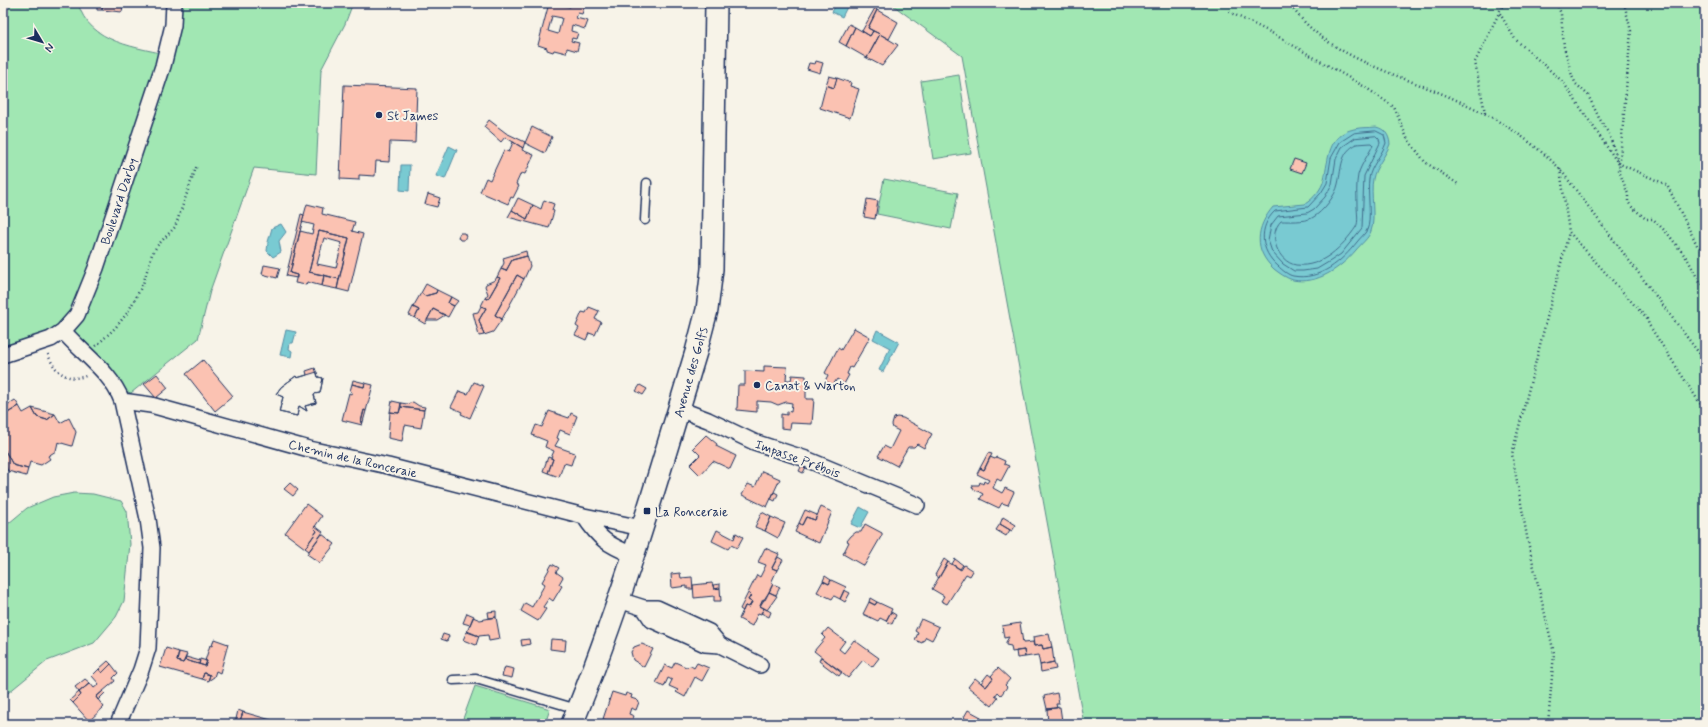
<svg xmlns="http://www.w3.org/2000/svg" width="1708" height="727" viewBox="0 0 1708 727" font-family="Mynerve,sans-serif">
<style>
.green{fill:#a1e7b3;stroke:#5e8b88}
.water{fill:#79cad2;stroke:#538ca4}
.lines{fill:none;stroke-linecap:round;stroke-linejoin:round}
.shore{stroke:#416d8c;stroke-width:1}
.building{fill:#fbc2b2;stroke:#1b2f5e;fill-rule:evenodd}
.lane-casing{stroke:#1b2f5e;stroke-width:11}
.street-casing{stroke:#1b2f5e;stroke-width:18}
.secondary-casing{stroke:#1b2f5e;stroke-width:24}
.path{stroke:#1b2f5e;stroke-width:2.5;stroke-dasharray:1 3;stroke-linecap:butt}
.lane{stroke:#f7f3e8;stroke-width:8}
.street{stroke:#f7f3e8;stroke-width:15}
.secondary{stroke:#f7f3e8;stroke-width:21}
.poi-dot{fill:#1b2f5e;stroke:#f7f3e8;stroke-width:1.5}
.labels{text-anchor:middle;stroke-width:4;stroke-linejoin:round;paint-order:stroke}
.poi-label{font-size:13px;fill:#1b2f5e;stroke:#f7f3e8;text-anchor:start}
.street-label{font-size:13px;fill:#1b2f5e;stroke:#f7f3e8}
</style>
<rect width="100%" height="100%" fill="#f7f3e8"/>
<filter id="ink" filterUnits="userSpaceOnUse"><feTurbulence type="fractalNoise" baseFrequency=".025" numOctaves="2"/><feDisplacementMap in="SourceGraphic" scale="8" xChannelSelector="R" yChannelSelector="G"/><feConvolveMatrix kernelMatrix="1 2 1 2 8 2 1 2 1" color-interpolation-filters="sRGB"/></filter>
<g filter="url(#ink)">
<path class="green" d="M3 3H78C89 44 138 47 173 56L181 23 182 3H353L345 24 321 70 316 174 254 168 210 291 198 339 131 393 122 390 107 365 85 341 51 329C36 340 21 342 3 345Z
M890 3H1705V724H1084L962 56Z
M959 75 971 153 933 159 921 81Z
M884 179 958 193 951 229 877 214Z
M74 493 93 494 121 501 127 511 130 544 124 601 116 617 94 643 47 661 3 697V528L27 508 53 497Z
M475 686 550 709 545 724H461Z"/>
<path class="water" d="M837 3H849L842 17 832 12Z
M1376 127C1385 129 1389 135 1390 144 1386 156 1375 167 1373 179 1370 193 1376 219 1371 231 1369 238 1360 245 1356 250 1341 268 1317 285 1293 280 1286 278 1279 273 1274 269 1253 250 1256 227 1273 207L1305 204C1313 199 1322 189 1324 179 1329 159 1327 135 1354 129 1361 127 1369 128 1376 127Z
M449 146 457 150 445 179 436 176Z
M401 165H410L409 191 400 190Z
M281 224 286 232 279 241 281 252 273 257 267 251 268 242 272 228Z
M286 330 296 332 293 343H290L289 349 292 351 291 357 280 355Z
M877 330 899 342 883 372 879 370 890 348 873 339Z
M860 507 869 512 860 528 851 524Z"/>
<g class="lines">
<path class="shore" d="M1376 131 1384 135 1386 143C1382 155 1370 167 1369 179 1367 191 1372 221 1367 230 1365 234 1360 238 1357 242 1342 261 1320 281 1293 276 1288 275 1282 270 1278 266 1260 251 1258 227 1275 211L1308 207 1321 193 1327 183 1331 158 1340 142 1354 133Z
M1376 136 1379 139 1380 143 1364 176 1362 228 1341 254 1332 260 1317 269 1303 271H1294L1283 264 1272 252 1268 240 1271 225 1278 216 1307 213 1314 209 1325 197 1332 184 1336 159 1342 147 1355 138Z
M1357 144 1371 143 1373 145C1369 154 1361 164 1358 175 1356 184 1357 196 1357 206 1357 212 1359 222 1356 227 1343 246 1322 268 1296 265 1278 262 1267 235 1281 221 1290 221 1303 222 1312 218 1323 212 1336 195 1338 184 1342 167 1340 152 1357 144Z"/>
</g>
<path class="building" d="M97 3H103L102 10H97Z
M103 3H134V7L102 5Z
M546 3H564L563 5 570 7 571 3H580L585 5 582 14 578 13 576 18 588 21 585 29 572 25 571 31 578 33 576 39 572 38 571 41 579 43 577 51 567 48 566 53 554 50 553 52 547 50V48L538 45 548 7 545 6ZM552 16 562 18 558 34 548 31Z
M102 5 123 6 122 12 102 10Z
M875 8 877 10 868 28 873 31 870 36 862 31Z
M877 10 898 22 889 39 868 28Z
M849 24 855 27 846 46 839 42Z
M855 27 870 36 873 31 880 34 867 58 846 46Z
M880 34 898 45 882 66 867 58Z
M816 61 823 63 820 73 807 69 809 63 815 64Z
M829 76 837 78 834 88 826 85Z
M837 78 851 83 850 86 859 89 850 118 820 108 826 85 834 88Z
M344 85 417 88 415 143 390 142 389 162 376 161 375 176 359 175V180L340 179Z
M489 120 506 133 525 142 523 148 505 137 501 142 484 127Z
M532 127 552 137 545 153 525 143Z
M513 142 523 148 522 150 534 155 525 174 521 173 516 184 519 186 513 198 511 197 508 204 480 192 486 178 490 180 504 150 509 152Z
M1294 159 1306 163 1302 173 1290 169Z
M428 194 440 198 437 207 425 204Z
M518 198 533 205 527 219 512 210Z
M867 199 878 201 875 219 864 217Z
M544 200 554 204 552 210 554 211 549 228 508 217 512 210 527 219 533 205 541 209Z
M307 204 323 208 322 214 355 222 352 231 363 234 349 292 337 289 349 238 319 231 309 272 324 275 322 286 307 282 306 285 295 283 297 275 290 273 300 231 312 234 314 225 302 222Z
M301 214 304 215 290 273 297 275V278L286 276Z
M319 231 349 238 339 279 309 272ZM324 238 342 243 336 268 317 264Z
M460 233H464L466 236 464 240H460L458 237Z
M526 251 527 256 512 260 506 271 501 269 504 263 503 258Z
M527 256 530 266 524 279 517 275 495 315 502 319 493 332 484 335 479 320 486 308 481 306 485 298 488 299 500 278 497 277 501 269 506 271 512 260Z
M264 265 280 268 277 278 262 274Z
M324 275 339 279 337 289 322 286Z
M517 275 524 279 502 319 495 315Z
M497 277 500 278 488 299 485 298 488 294 485 286 486 284 495 280Z
M426 284 437 290 436 293 425 296 421 293Z
M437 290 451 297 448 303 454 306 448 317 433 309 425 324 415 318 419 310 413 307 421 293 425 296 436 293Z
M451 297 458 301 454 306 448 303Z
M481 306 486 308 479 320 484 335 479 336 473 313 478 312Z
M413 307 419 310 415 318 409 315Z
M589 307 599 311 595 319 601 322 595 335 589 333 586 340 575 335 579 328 576 326 582 312 586 313Z
M433 309 445 315 437 320H427Z
M854 328 870 337 852 368 850 367 847 374 849 375 844 384 837 379 833 385 825 381 828 375 825 373 838 348 841 350Z
M203 360 233 396 215 411 186 374Z
M764 366 787 367 786 380H791L792 375 806 376V399H814L812 424 791 423 790 429 781 428V414L787 415V411L791 412 792 403 786 402 778 405 771 402 757 401V412L737 410 738 385H745V371L764 372Z
M315 368 318 377 323 378 320 393 314 394 316 403 305 406 307 411 299 406 297 416 279 412 283 397 276 394 281 387 296 376 297 378 307 375 306 371Z
M317 372 318 377 323 378 320 393 314 394 316 403 305 406 307 411 299 406 297 416 279 412 283 397 276 394 281 387 296 376 297 378Z
M157 374 168 388 156 398 144 384Z
M353 380 365 383 364 387 352 384Z
M474 382 484 386 470 418 461 414 462 412 451 407 459 391 468 394Z
M365 383 373 385 366 411 364 410 361 422H363L362 425 342 420 349 393 351 394 352 392 350 391 352 384 364 387Z
M640 385 647 389 643 395 636 391Z
M15 400 19 406 6 414 3 408Z
M392 401 401 403 399 413 390 412Z
M413 402 419 406 425 407 424 410 401 407V403L407 404Z
M19 406 23 413 32 408 37 417 47 420 55 414 60 423 69 418 76 432 72 446 58 442 56 451 48 456 50 459 41 465 30 462 28 469 13 465 3 447V424L6 414Z
M401 407 424 410 421 428 405 425 402 441 388 438 390 412 399 413Z
M32 408 55 414 47 420 37 417Z
M364 410 366 411 363 422H361Z
M549 411 569 418 571 413 577 416 570 434 560 430 557 438 559 439 555 446 575 453 571 465 564 463 559 477 548 473 553 459 551 458 554 451 545 447 547 441 532 435 536 425 542 427Z
M897 417 903 418 932 434 924 448 917 444 914 447H908L897 466 878 456 884 446 890 449 899 431 893 428 892 425 894 418Z
M706 435 717 444 716 446 736 456 730 469 713 461 700 475 690 465 700 455 693 448Z
M3 447 13 465 28 469 26 476 8 471 3 462Z
M988 453 992 454 984 470 980 468Z
M548 457 553 459 548 473 543 471Z
M990 457 995 459 996 457 1005 461 1004 464 1009 466 1001 481 997 479 993 488 1002 493 1005 488 1014 492 1008 505 1002 503 999 508 980 499 983 494 972 488 973 485H979L980 482 983 484 984 481 987 483 989 480 977 474 980 468 984 470Z
M802 465 806 467 803 473 799 471Z
M762 471 780 479 767 507 742 495 748 484 755 487Z
M290 483 298 490 293 496 284 489Z
M774 492 778 494 775 501 771 499Z
M306 504 322 516 314 528 317 531 305 548 285 533Z
M821 507 832 512 819 543 795 532 799 523 802 525 806 517 815 520Z
M805 510 817 515 815 520 806 517 802 525 799 523Z
M762 512 771 517 765 531 755 527Z
M771 517 785 523 778 538 765 531Z
M1003 517 1016 525 1012 531 1000 524Z
M865 524 882 533V535L864 566 843 554 849 542 847 541 851 536 856 532H861Z
M1000 524 1010 530 1006 536 996 530Z
M315 526 323 532 309 551 305 548 317 531 314 528Z
M717 530 734 539 736 533 743 537 737 548 731 545 728 549 712 541Z
M322 534 335 544 320 563 307 554Z
M765 548 779 554 772 568 777 570 771 583 773 584 765 600 763 599 760 606 764 608 761 614 758 613 752 626 739 619 745 606 749 607 752 602 748 600 751 595 748 593 757 575 760 577 766 565 758 562Z
M778 557 783 560 777 570 772 568Z
M944 559 948 562 939 578 935 575Z
M955 559 963 565 960 569 952 564Z
M948 562 961 570 964 565 973 571 970 576 966 574 947 604 941 601 944 596 932 589Z
M552 564 559 568 556 572 563 577 559 584 562 586 553 601 549 598 543 607 546 609 538 621 521 611 525 603 532 607 545 584 542 582Z
M680 573 681 578 692 577 693 589H687V586L672 588 671 574Z
M825 576 831 580 829 584 823 581Z
M831 580 846 587 840 599 834 596 832 599 817 592 823 581 829 584Z
M712 583 714 589 720 588 721 601H714V596L694 598 693 585Z
M720 584V588L714 589 713 585Z
M773 584 780 587 776 595 769 592Z
M844 590 850 593 845 602 840 599Z
M769 592 777 596 767 610 760 606Z
M748 593 751 595 748 600 752 602 749 607 745 606 743 611 740 609Z
M870 598 877 602 875 605 869 602Z
M869 602 875 605 877 602 892 609 886 621 880 618 878 621 863 614Z
M764 608 771 612 769 617 761 613Z
M496 611V617L489 618 488 612Z
M891 612 896 615 892 624 886 621Z
M467 613 474 616 470 625 463 623Z
M473 617 480 620 496 617 500 639 489 641 488 635 479 636 467 632Z
M921 619 939 627 932 640 926 637 922 643 915 640 918 633 915 631Z
M1020 623 1023 643 1033 642 1034 646 1042 645 1043 649 1052 647 1054 662 1040 665 1038 655 1025 657 1024 650 1012 652 1011 646 1006 645V642L1009 637 1004 638 1002 626Z
M828 628 845 641 839 649 844 653 854 640 879 658 872 667 863 660 848 678 814 651 825 638 822 635Z
M467 631 479 636 476 645 463 640Z
M443 634 449 636 447 641 441 639Z
M1049 634 1052 647 1043 649 1042 645 1034 646 1033 637Z
M214 639 228 644 220 673 216 671 214 677 208 681 210 675 204 673 202 679 160 667 166 648 179 652 177 661 183 663 185 660 205 666 207 661H205L210 645 212 646Z
M529 639 530 644 522 646 521 640Z
M551 639 566 640 565 651 550 649Z
M642 644 653 649 644 667 633 660 631 652 634 647Z
M1024 650 1025 657 1017 658 1016 651Z
M179 652 187 654 183 663 177 661Z
M186 657 200 661 199 664 185 660Z
M821 657 842 672 839 676 819 661Z
M200 659 207 661 205 666 199 664Z
M108 661 111 664 102 673 99 669Z
M675 662 686 667 691 666 694 668 697 663 709 668 702 681 695 677 685 697 676 692 678 690 669 686 672 680 668 678 664 687 656 683 665 665 672 668Z
M1054 662 1056 669 1041 672 1040 665Z
M111 664 118 673 113 678 115 681 96 697 104 707 89 721 73 703 81 695 79 692 90 683 94 688 99 684 92 676 99 669 102 673Z
M505 667 514 669 512 678 502 676Z
M998 668 1010 679 1005 685 1007 687 1001 695 998 692 995 696 998 698 992 706 968 687 975 678 986 687 993 678 991 676Z
M204 673 210 675 208 681 202 679Z
M988 674 993 678 986 687 981 683Z
M85 679 90 683 79 692 75 687Z
M103 691 105 693 98 700 96 697Z
M79 692 81 695 73 703 70 700Z
M612 692 625 696 626 693 632 695 631 698 637 700 639 702 636 710 631 708 629 714 634 716 631 723 626 722 625 724H617L603 719Z
M1057 693 1059 704H1056L1057 708 1047 709 1044 696Z
M1060 707 1062 721H1064L1065 724H1048L1047 709Z
M238 710 243 712 239 724H235Z
M968 710 981 717 977 724H963L966 719 964 717Z
M243 712 271 720 270 724H239Z"/>
<g class="lines">
<g class="lane-casing">
<path id="lane" d="M645 220 647 183
M453 680 476 679 577 709"/>
</g>
<g class="street-casing">
<path id="street" d="M63 331C83 354 111 372 122 401L148 519 152 548 148 648 141 670 118 724
M3 355 51 339 63 331 77 315 96 268 163 66 173 25 174 3
M122 401 151 405 309 449 388 466 584 516 642 528
M679 409 708 420 754 442 806 459 917 505
M584 516C599 539 608 545 633 555
M619 600 644 608H657L709 632 720 645 760 665
M644 608 652 620 705 644 720 645"/>
</g>
<g class="secondary-casing">
<path id="secondary" d="M572 724C622 603 658 477 696 352L707 310 712 269 716 3"/>
</g>
<path class="path" d="M1289 3C1326 58 1397 73 1454 99 1494 116 1529 138 1560 169L1705 361
M1504 3 1499 12 1515 39 1563 82 1618 163 1667 185 1698 247 1705 252
M1557 3 1561 14 1564 47 1572 76 1576 84 1588 95 1599 118 1609 134 1618 161
M1624 3 1631 31 1619 171 1628 194V202L1632 207 1646 219H1653L1668 234 1688 260 1700 283 1705 285
M1229 12 1270 32 1365 87 1394 107 1407 138 1425 162 1458 184
M1485 113 1475 62 1499 13
M1560 169 1569 232 1647 319 1649 325 1705 411
M96 346 116 327 128 312 143 284 152 254 157 246 175 227 197 165
M48 354C54 373 70 383 88 375
M1548 724 1554 653 1528 542 1512 454 1569 232"/>
<use href="#lane" class="lane"/>
<use href="#street" class="street"/>
<use href="#secondary" class="secondary"/>
</g>
</g>
<g class="poi-dot">
<circle cx="379" cy="115" r="4"/>
<circle cx="757" cy="385" r="4"/>
<rect x="643" y="507" width="8" height="8" rx="2"/>
</g>
<g class="labels">
<g class="poi-label">
<text x="387" y="120">St James</text>
<text x="765" y="390">Canat &amp; Warton</text>
<text x="655" y="516">La Ronceraie</text>
</g>
<g class="street-label">
<text transform="translate(118 201) rotate(-72)" y="5">Boulevard Darby</text>
<text transform="translate(690 372) rotate(-74)" y="5">Avenue des Golfs</text>
<text transform="translate(353 458) rotate(13)" y="5">Chemin de la Ronceraie</text>
<text transform="translate(798 458) rotate(20)" y="5">Impasse Prébois</text>
</g>
</g>
<rect width="1708" height="727" fill="none" stroke="#f7f3e8" stroke-width="16"/>
<rect x="8" y="8" width="1692" height="711" fill="none" stroke="#1b2f5e" stroke-width="1.5" filter="url(#ink)"/>
<g transform="translate(42 42) rotate(128)" stroke="#f7f3e8" stroke-width="3" paint-order="stroke">
<path d="M0-3L7 15L0 10L-7 15Z" fill="#1b2f5e"/>
<text y="-6" font-size="11" font-weight="bold" text-anchor="middle" fill="#1b2f5e">N</text>
</g>
</svg>
